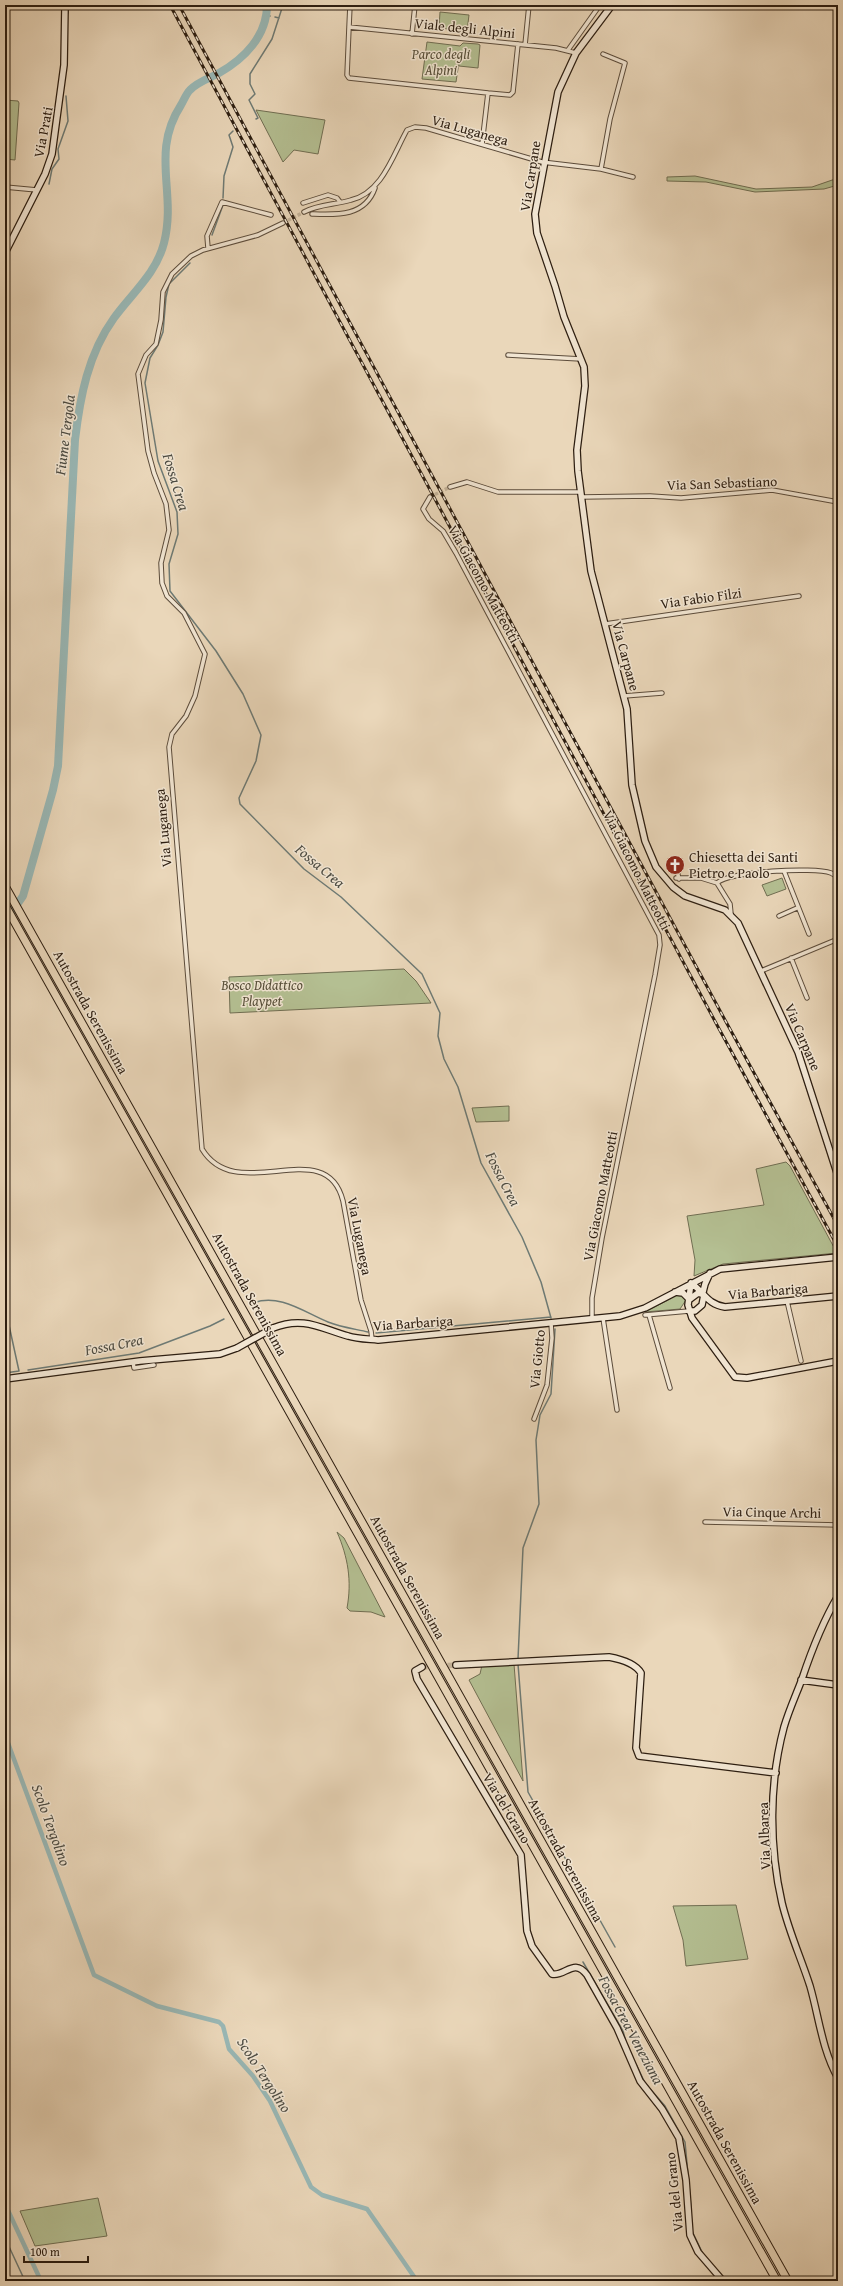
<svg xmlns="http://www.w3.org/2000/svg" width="843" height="2286" viewBox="0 0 843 2286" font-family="'Gentium Book Plus',serif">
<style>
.green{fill:#b4bf92;stroke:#706e52}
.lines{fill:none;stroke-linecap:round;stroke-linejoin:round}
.stream{stroke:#6e7a74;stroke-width:1.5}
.canal{stroke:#99b8b6;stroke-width:4.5}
.river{stroke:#99b8b6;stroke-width:8}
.street-tunnel{stroke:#c4b298;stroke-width:3.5;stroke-dasharray:3.5 2;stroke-linecap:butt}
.secondary-tunnel{stroke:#c4b298;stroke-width:5.5;stroke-dasharray:5.5 3;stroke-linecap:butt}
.street-casing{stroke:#5c4c3b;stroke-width:5.5}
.secondary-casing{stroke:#2d1e11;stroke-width:8}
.highway-casing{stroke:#2d1e11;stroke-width:9}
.street{stroke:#f1e5d2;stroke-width:3.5}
.secondary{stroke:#f1e5d2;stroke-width:5.5}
.highway{stroke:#ead7ba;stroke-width:7}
.rail-casing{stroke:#2d1e11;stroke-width:3}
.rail{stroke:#f1e5d2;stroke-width:1.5;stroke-dasharray:4.5;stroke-linecap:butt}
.secondary-bridge-casing{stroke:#2d1e11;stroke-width:8;stroke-linecap:butt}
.secondary-bridge{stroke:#f1e5d2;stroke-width:5.5}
.labels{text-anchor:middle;stroke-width:3;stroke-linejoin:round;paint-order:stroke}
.street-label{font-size:14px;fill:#2d1e11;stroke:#f1e5d2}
.park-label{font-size:14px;font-style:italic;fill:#564e38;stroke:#f1e5d2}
.poi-label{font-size:14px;fill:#2d1e11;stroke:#f1e5d2;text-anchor:start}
.water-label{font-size:15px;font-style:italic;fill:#4d4c43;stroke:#f1e5d2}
</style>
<rect width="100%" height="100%" fill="#ead7ba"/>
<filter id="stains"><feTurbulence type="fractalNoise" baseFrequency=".005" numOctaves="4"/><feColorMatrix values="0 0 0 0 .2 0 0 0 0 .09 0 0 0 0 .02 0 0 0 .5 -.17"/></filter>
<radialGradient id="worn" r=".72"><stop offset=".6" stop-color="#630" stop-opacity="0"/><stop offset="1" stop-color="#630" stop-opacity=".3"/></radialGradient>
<path class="green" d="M440 12 469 15 467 31 439 28Z
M427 42 460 46 463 43 478 44 480 45 478 68 459 66 460 55 456 82 422 79Z
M5 100 18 101 19 103 15 160 5 159Z
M256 110 325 120 318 154 294 150 283 162Z
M695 176 756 189 812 187 838 178V185L824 189 755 192 706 182 667 181V177Z
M782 878 786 889 767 896 762 885Z
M404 969 416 981 431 1003 230 1013 229 977Z
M509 1106V1121L476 1122 472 1108Z
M786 1162 790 1166 837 1253 723 1264 694 1276 695 1260 687 1216 764 1205 756 1169Z
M678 1295H683L686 1300 680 1309 645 1312Z
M337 1532 344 1538 385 1617 371 1612 350 1611 347 1608C352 1581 348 1557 337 1532Z
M514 1664 523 1781 469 1680 480 1674 482 1665Z
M736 1905 748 1959 686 1966 683 1940 673 1906Z
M98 2198 107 2236 35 2246 20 2211Z"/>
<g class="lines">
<path class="stream" d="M68 5V13
M267 15 270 16
M275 17 279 18
M256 119 258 118 249 100 255 94 250 84V74L272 39 283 5
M49 184 52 169 59 159 58 149 68 121 66 96
M223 198 224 176 233 147 229 135 233 131
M212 235 223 205
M190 263 169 284 166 297 163 332 158 345 150 358 145 383 158 461 177 512 178 534 169 564 170 591 216 651 243 694 261 735 256 761 239 798 240 804 304 869 341 897 422 974 440 1013 438 1036 444 1059 458 1087 481 1163 522 1237 541 1282 551 1318
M253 1303C279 1293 304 1312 328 1322 340 1327 355 1329 368 1332
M5 1307 19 1371 5 1373
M376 1333 551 1317
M28 1370 139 1353 210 1326 224 1319
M518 1659 523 1548 539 1504 536 1440 540 1415 551 1394 555 1329
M518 1664 528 1792 615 1947
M583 1962 623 2031 626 2042
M636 2064 645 2083 665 2106 685 2142 691 2207
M692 2231 703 2254
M5 2238 25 2281"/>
<path class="canal" d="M5 1735 94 1975 157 2006 219 2022 223 2026 229 2049 253 2076 270 2101 311 2187 322 2195 367 2209 417 2281
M5 2204 41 2281"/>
<path class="river" d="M5 922 23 896 53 790 58 766 75 440C80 397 88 354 114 318 132 293 156 274 164 243 177 192 150 153 181 105 184 100 186 94 190 90 197 82 210 78 219 73 244 59 267 36 267 5"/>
<path class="street-tunnel" d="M283 223 304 212
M430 497 450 487"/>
<path class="secondary-tunnel" d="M422 1667 456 1665"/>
<g class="street-casing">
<path id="street" d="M350 5 349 27 556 48 576 53
M349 27 347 75 349 78 488 93
M412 34 415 5
M525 45 529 5
M568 50 600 5
M482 144 488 93 510 95 513 92 518 44
M601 169 610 119 625 63 603 54
M5 187 37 190
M303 203 328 195 337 198 340 202
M304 212C319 204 335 205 351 200 382 193 393 155 407 130L415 127 426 128 542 162 601 169 633 177
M312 214C336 215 365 217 375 188
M283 223 258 235 203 250 191 256 172 274 163 292 161 320 156 344 146 355 138 374 148 451 154 473 166 504 169 530 161 563 162 583 167 596 184 613 205 654 195 696 186 716 172 734 169 747 202 1149C237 1207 326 1132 343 1201L361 1300 371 1331 372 1339
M208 248 207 236 222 202 271 215
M508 355 581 359
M450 487 467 482 498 492H581
M430 497 423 509 429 519 443 531 456 553 659 935 660 945 655 975 602 1238 592 1298V1319
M582 497 650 496 681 498 772 490 838 502
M605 624 799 596
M624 696 662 693
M677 871 679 879
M784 871 809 934
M676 878H701L717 883 730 904 731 914
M717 883C729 871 814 867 831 873 834 874 836 876 838 879
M779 916 797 908
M791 958 807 998
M761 971 838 939
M787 1301 801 1361
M645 1315 689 1311
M649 1315 670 1388
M603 1318 617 1410
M133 1362 134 1368 154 1365
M534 1419 547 1385 552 1338 551 1323
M705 1522 838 1525"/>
</g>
<g class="secondary-casing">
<path id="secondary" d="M612 5 576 53 558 92 535 214 537 233 555 286 564 317 584 367 585 386 577 450 578 471 591 571 627 709 632 785 645 841 656 867 673 887 685 896 725 910 738 923 798 1052 838 1176
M5 253 45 174 52 154 64 65 65 5
M691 1283 688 1305 692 1318 735 1377 747 1378 838 1361
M691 1283C705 1293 707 1304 725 1307L838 1296
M675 1292 683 1293 689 1299
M703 1292 705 1284 710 1273
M689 1311H695L702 1305 704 1295 698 1293 690 1299
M273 1328C303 1316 320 1328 348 1336 357 1339 368 1339 378 1340L620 1316 645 1308 720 1269 838 1257
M5 1379 140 1361 220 1354 237 1348
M838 1596C822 1623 812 1649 802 1679 796 1695 789 1710 784 1727 769 1783 769 1846 782 1903 789 1932 801 1958 810 1986 819 2017 822 2050 838 2078
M456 1665 609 1657C620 1659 635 1663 641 1673L636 1748 639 1756 776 1773
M422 1667 415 1671 417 1679 521 1855 527 1931 532 1946 552 1974C565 1977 574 1957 587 1975L617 2028 640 2081 662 2109 679 2138 686 2180 690 2235 698 2252 723 2281
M801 1680 838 1685"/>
</g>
<g class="highway-casing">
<path id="highway" d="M5 886 788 2281
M5 905 777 2281"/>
</g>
<use href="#street" class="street"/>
<use href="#secondary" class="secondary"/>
<use href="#highway" class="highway"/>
<g class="rail-casing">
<path id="rail" d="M170 5 717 1025 838 1247
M179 5 725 1020 838 1226"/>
</g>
<use href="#rail" class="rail"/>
<g class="secondary-bridge-casing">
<path id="secondary-bridge" d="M237 1348 273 1328"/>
</g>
<use href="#secondary-bridge" class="secondary-bridge"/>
</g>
<defs>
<g id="church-disc" transform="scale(1)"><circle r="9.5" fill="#8f2418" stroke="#f1e5d2"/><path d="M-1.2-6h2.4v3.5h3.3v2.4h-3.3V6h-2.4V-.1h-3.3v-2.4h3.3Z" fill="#fff"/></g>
</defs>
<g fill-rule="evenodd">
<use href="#church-disc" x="675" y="865"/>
</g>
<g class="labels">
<g class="street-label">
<text transform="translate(465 28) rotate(6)" y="5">Viale degli Alpini</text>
<text transform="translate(470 130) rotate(16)" y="5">Via Luganega</text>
<text transform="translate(43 132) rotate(-79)" y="5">Via Prati</text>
<text transform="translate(530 176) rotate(-81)" y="5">Via Carpane</text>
<text transform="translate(722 483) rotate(-2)" y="5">Via San Sebastiano</text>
<text transform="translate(484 584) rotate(61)" y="5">Via Giacomo Matteotti</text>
<text transform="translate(701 598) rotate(-8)" y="5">Via Fabio Filzi</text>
<text transform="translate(626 656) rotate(75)" y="5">Via Carpane</text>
<text transform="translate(163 828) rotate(-95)" y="5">Via Luganega</text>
<text transform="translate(637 870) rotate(63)" y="5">Via Giacomo Matteotti</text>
<text transform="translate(91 1012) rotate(61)" y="5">Autostrada Serenissima</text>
<text transform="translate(803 1037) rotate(67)" y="5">Via Carpane</text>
<text transform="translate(600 1196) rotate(-79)" y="5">Via Giacomo Matteotti</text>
<text transform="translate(360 1236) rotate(79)" y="5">Via Luganega</text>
<text transform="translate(768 1291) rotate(-5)" y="5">Via Barbariga</text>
<text transform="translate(250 1294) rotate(61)" y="5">Autostrada Serenissima</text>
<text transform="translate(413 1323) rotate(-4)" y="5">Via Barbariga</text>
<text transform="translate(537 1359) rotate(-84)" y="5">Via Giotto</text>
<text transform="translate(772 1512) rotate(1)" y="5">Via Cinque Archi</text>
<text transform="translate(408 1577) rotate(61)" y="5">Autostrada Serenissima</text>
<text transform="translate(507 1808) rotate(59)" y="5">Via del Grano</text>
<text transform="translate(764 1836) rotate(-92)" y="5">Via Albarea</text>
<text transform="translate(566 1860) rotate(61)" y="5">Autostrada Serenissima</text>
<text transform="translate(725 2142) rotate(61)" y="5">Autostrada Serenissima</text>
<text transform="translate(674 2192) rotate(-96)" y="5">Via del Grano</text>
</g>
<g class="park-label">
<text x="441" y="59">Parco degli<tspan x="441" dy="16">Alpini</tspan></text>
<text x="262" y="990">Bosco Didattico<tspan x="262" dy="16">Playpet</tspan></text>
</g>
<g class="poi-label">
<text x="689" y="862">Chiesetta dei Santi<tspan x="689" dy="16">Pietro e Paolo</tspan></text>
</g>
<g class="water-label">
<text transform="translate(65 435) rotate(-83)" y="5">Fiume Tergola</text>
<text transform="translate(176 482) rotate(73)" y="5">Fossa Crea</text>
<text transform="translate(320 866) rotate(40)" y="5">Fossa Crea</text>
<text transform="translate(503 1179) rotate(63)" y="5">Fossa Crea</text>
<text transform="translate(114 1345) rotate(-11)" y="5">Fossa Crea</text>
<text transform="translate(51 1825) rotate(70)" y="5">Scolo Tergolino</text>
<text transform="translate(631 2030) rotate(62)" y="5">Fossa Crea Veneziana</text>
<text transform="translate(264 2075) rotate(57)" y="5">Scolo Tergolino</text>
</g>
</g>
<rect width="843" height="2286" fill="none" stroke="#ead7ba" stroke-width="20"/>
<rect x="6" y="6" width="831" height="2274" fill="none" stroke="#2d1e11" stroke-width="2"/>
<rect x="10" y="10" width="823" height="2266" fill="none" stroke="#2d1e11"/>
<path d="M24 2256v6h64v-6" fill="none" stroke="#2d1e11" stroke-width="2"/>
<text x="30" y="2256" font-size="12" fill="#2d1e11" stroke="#f1e5d2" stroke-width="3" paint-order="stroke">100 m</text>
<rect width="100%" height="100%" filter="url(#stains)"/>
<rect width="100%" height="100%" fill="url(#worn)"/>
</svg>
